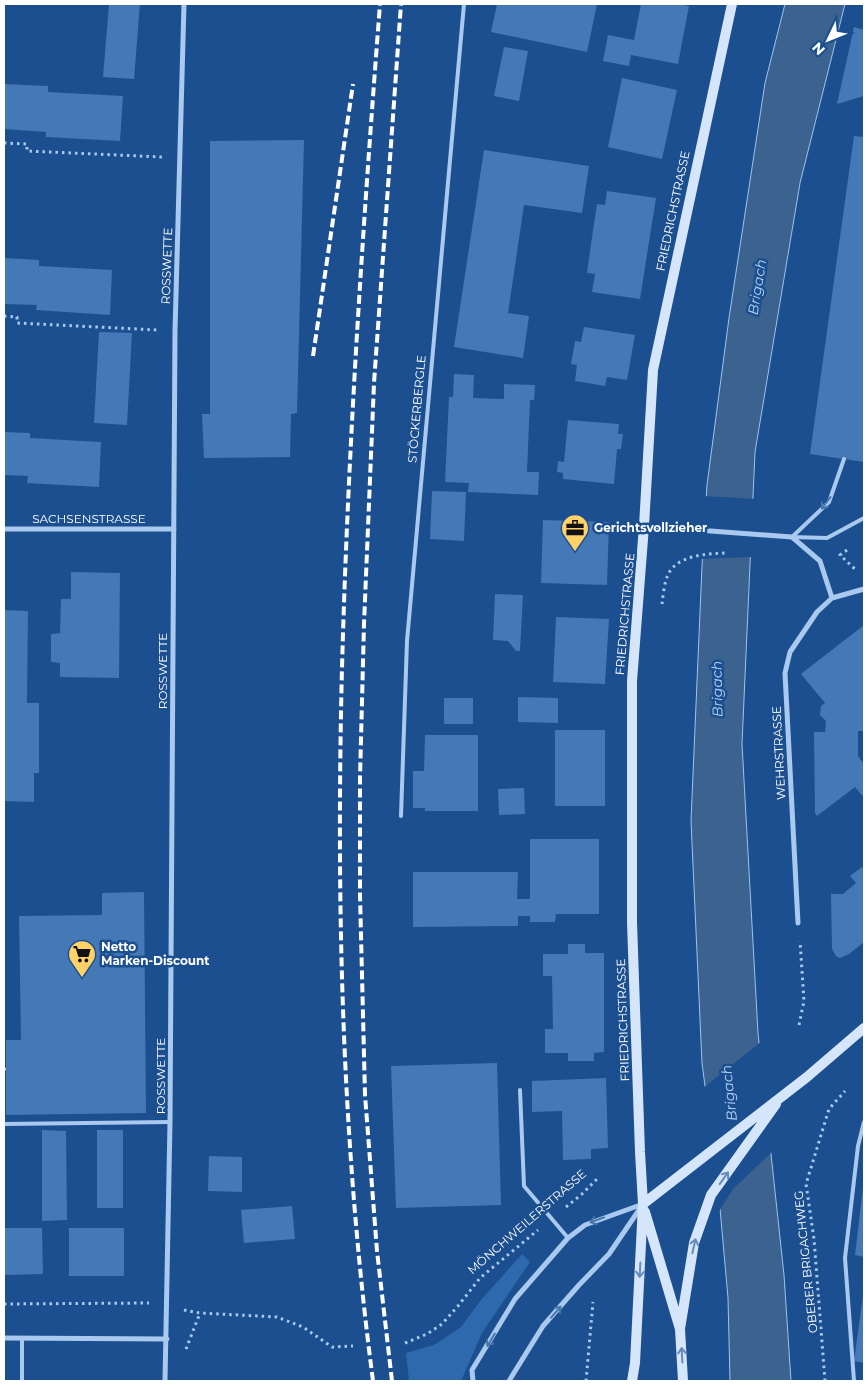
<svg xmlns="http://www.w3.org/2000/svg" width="868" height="1385" viewBox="0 0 868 1385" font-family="Montserrat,sans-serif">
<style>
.green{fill:#2e69ad}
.water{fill:#3c6290;stroke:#9cc4f0}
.pier{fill:#1b4f8f}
.building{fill:#4478b7}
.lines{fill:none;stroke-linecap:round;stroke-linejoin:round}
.path{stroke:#a9c9ee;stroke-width:3;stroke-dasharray:2.5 4;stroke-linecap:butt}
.lane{stroke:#a9c9ee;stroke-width:4}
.street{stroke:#a9c9ee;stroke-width:5}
.secondary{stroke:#d6e6fa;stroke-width:10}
.rail{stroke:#fff;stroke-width:4;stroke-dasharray:9 4;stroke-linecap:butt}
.oneway{stroke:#4674ac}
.oneway2{stroke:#668bba}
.labels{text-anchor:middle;stroke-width:5;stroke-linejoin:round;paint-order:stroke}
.street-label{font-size:12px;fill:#fff;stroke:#1b4f8f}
.poi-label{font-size:12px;font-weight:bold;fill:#fff;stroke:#1b4f8f;text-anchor:start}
.water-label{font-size:14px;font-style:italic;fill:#b5d3f5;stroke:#1b4f8f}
</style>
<rect width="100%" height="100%" fill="#1b4f8f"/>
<path class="green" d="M522 1254 530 1262 482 1333 461 1381H409L406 1353 434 1345 461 1327 481 1300Z"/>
<path class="water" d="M785 4H845L800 183 755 452 742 744 758 1033 784 1275 791 1381H730L728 1298 718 1186 702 1063 691 821 702 566 707 485 729 318 765 83Z"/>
<path class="pier" d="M704 496 756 499 753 557 699 559Z
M762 1041 774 1150 733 1189 718 1213 703 1088Z"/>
<path class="building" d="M109 4H140L134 79 103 77Z
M497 4H597L587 52 491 32Z
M641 4H678L689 6 678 64 631 55 629 66 603 61 608 35 634 40Z
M854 27 864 30V96L837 104Z
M504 47 528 51 519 101 494 96Z
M622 78 677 90 662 159 608 147Z
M4 84 48 86V92L123 96 120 141 46 137V132L4 129Z
M854 136 864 137V462L810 454Z
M304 140 297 413 291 414 290 457 204 458 202 414H210V141Z
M484 150 589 166 582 213 524 205 508 313 529 316 523 358 454 347Z
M607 191 656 198 640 299 592 292 595 274 587 273 592 237 597 204 605 205Z
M4 258 39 260V266L112 270 110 315 36 310 37 305 4 304Z
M584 327 635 335 627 380 607 377 605 386 575 381 577 365 571 364 575 341 581 342Z
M99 332 132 333 127 425 94 423Z
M454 374 474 375 473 398 504 399V384L535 385 534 400H530L527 472H539L538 495 468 492 469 483 445 482 449 397H453Z
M568 420 619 424 618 434H623L621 449H617L614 484 563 479V473L557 472 558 461 564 462Z
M4 432 30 433V438L101 442 99 487 27 483 28 476 4 475Z
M432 491 466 492 464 541 430 539Z
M543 520 609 522 607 585 541 583Z
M71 572 120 573 119 678 60 677V663L51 662V634L60 633 61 599H71Z
M495 594 523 595 520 651H516L508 641 493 640Z
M4 610 28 611 27 703H39V773H34V802L4 801Z
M556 617 609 619 605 684 553 682Z
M864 625V731H858V756L864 764V798L855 787 817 816 815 813 814 732H825L826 721 820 715 821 706 825 703 801 674Z
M518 697 558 698V723L518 722Z
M444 698H473V724H444Z
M555 730H605V806H555Z
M425 735H478V811H425V808H413V771H424Z
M524 788 525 814 499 815 498 789Z
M530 839H599V914H556L555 922H530V916H518V926L413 927V872H518L517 899H530Z
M862 867 864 870V942L849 954 840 958 836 956 832 949 831 894H843L856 883 850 876Z
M144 892 146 1113 6 1115V1040H21L19 916 102 915V893Z
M568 944H585V953H604V1052L594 1053V1061H568V1053H545V1029H553L552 976H543V954H568Z
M497 1063 501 1205 396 1208 391 1066Z
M606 1078 608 1148 591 1149V1159L563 1160 562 1111 532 1112V1081Z
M42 1130 66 1131 67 1220 42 1221Z
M97 1130H123V1208H97Z
M209 1156 242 1157V1192L208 1191Z
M863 1187H864V1257L855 1255Z
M292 1206 295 1239 244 1243 241 1210Z
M4 1228H42L43 1274 4 1275Z
M69 1228H124V1276H69Z
M863 1296 864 1297V1363L854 1361Z"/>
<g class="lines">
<path class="path" d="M4 143 27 144V151L162 157
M4 316 17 317V323L157 330
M847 550 840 555 857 571
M662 604C663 596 664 585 667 577 675 555 706 554 725 553
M799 1025 804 1001 800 941
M4 1069H6
M566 1207 582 1194 599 1177
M4 1304 149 1303
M184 1310 200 1313 277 1317 303 1327 332 1347 353 1346
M405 1343 427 1334 442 1324 458 1306 480 1278 538 1230
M186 1349 200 1313
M586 1381 593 1302
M825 1381 814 1239 806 1184 829 1109 845 1091"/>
<path class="lane" d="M792 537 829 502 844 459
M792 537 827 538 864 518
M401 816 407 641 464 4
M520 1090 524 1186 568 1238
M4 1124 170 1122
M22 1338V1381
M854 1381 845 1258 858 1146 864 1122"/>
<path class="street" d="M644 526 792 537 820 561 832 598 864 589
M4 529H174
M798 923 785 673 790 652 817 612 832 598
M4 1338 167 1339
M165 1381 170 1122 175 331 184 4
M473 1381 472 1370 515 1299 568 1238 585 1225 643 1204
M509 1381 543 1326 579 1285 609 1254 641 1207"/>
<path class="secondary" d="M643 1204 807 1077 864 1028
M645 1212 680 1329 683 1381
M680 1329 694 1243 711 1195 776 1104
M632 1381 635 1363 643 1204 640 1152 632 922V681L644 526 653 370 732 4"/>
<path class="rail" d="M313 356 353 84
M373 1381C342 1145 336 907 342 668 348 447 363 225 380 4
M392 1381 377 1251 365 1095 360 895V778L364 624 374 383 401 4"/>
</g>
<defs><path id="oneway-shaft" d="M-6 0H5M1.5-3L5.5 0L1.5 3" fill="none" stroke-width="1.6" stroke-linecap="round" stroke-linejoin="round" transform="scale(1.25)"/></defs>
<g class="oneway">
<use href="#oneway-shaft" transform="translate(826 503) rotate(127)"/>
<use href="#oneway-shaft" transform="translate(597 1220) rotate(160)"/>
<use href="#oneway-shaft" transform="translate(556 1312) rotate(-49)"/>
<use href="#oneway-shaft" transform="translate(491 1340) rotate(121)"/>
</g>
<g class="oneway2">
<use href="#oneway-shaft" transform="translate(724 1178) rotate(-55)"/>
<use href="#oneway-shaft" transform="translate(694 1246) rotate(-77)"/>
<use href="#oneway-shaft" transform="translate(640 1270) rotate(93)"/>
<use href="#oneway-shaft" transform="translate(682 1355) rotate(-93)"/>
</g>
<defs>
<g id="office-pin" transform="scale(1.4375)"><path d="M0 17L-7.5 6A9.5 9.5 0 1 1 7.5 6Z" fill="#ffd166" stroke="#1b4f8f"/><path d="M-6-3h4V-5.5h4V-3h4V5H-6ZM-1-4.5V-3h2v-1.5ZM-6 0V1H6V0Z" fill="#111"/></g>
<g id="supermarket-pin" transform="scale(1.4375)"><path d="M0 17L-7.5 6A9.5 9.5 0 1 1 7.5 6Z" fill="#ffd166" stroke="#1b4f8f"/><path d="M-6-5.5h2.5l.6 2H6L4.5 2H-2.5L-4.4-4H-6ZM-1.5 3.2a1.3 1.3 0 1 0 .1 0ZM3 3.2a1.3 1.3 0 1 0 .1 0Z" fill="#111"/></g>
</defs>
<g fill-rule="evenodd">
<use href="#office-pin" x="575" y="528"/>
<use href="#supermarket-pin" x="82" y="954"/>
</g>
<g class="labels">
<g class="street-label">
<text transform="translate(673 211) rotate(-78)" y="4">FRIEDRICHSTRASSE</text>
<text transform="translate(167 266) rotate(-88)" y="4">ROSSWETTE</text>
<text transform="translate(417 409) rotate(-85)" y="4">STÖCKERBERGLE</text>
<text x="89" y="523">SACHSENSTRASSE</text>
<text transform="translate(625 614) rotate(-85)" y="4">FRIEDRICHSTRASSE</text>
<text transform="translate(163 671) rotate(-90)" y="4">ROSSWETTE</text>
<text transform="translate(779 753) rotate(-93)" y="4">WEHRSTRASSE</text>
<text transform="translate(623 1020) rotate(-92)" y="4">FRIEDRICHSTRASSE</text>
<text transform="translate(161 1076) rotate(-90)" y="4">ROSSWETTE</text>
<text transform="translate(527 1222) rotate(-41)" y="4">MÖNCHWEILERSTRASSE</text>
<text transform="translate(806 1262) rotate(-96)" y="4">OBERER BRIGACHWEG</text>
</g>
<g class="poi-label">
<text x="594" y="532">Gerichtsvollzieher</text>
<text x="101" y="951">Netto<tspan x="101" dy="14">Marken-Discount</tspan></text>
</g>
<g class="water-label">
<text transform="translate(757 287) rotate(-81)" y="5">Brigach</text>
<text transform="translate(717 689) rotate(-91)" y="5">Brigach</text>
<text transform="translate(729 1093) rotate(-96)" y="5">Brigach</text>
</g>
</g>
<rect width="868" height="1385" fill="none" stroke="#ffffff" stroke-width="10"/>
<g transform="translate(828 40) rotate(227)" stroke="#1b4f8f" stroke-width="4" paint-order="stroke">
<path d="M0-4L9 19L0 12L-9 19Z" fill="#ffffff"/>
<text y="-8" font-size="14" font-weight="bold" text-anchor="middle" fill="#ffffff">N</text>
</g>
</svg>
